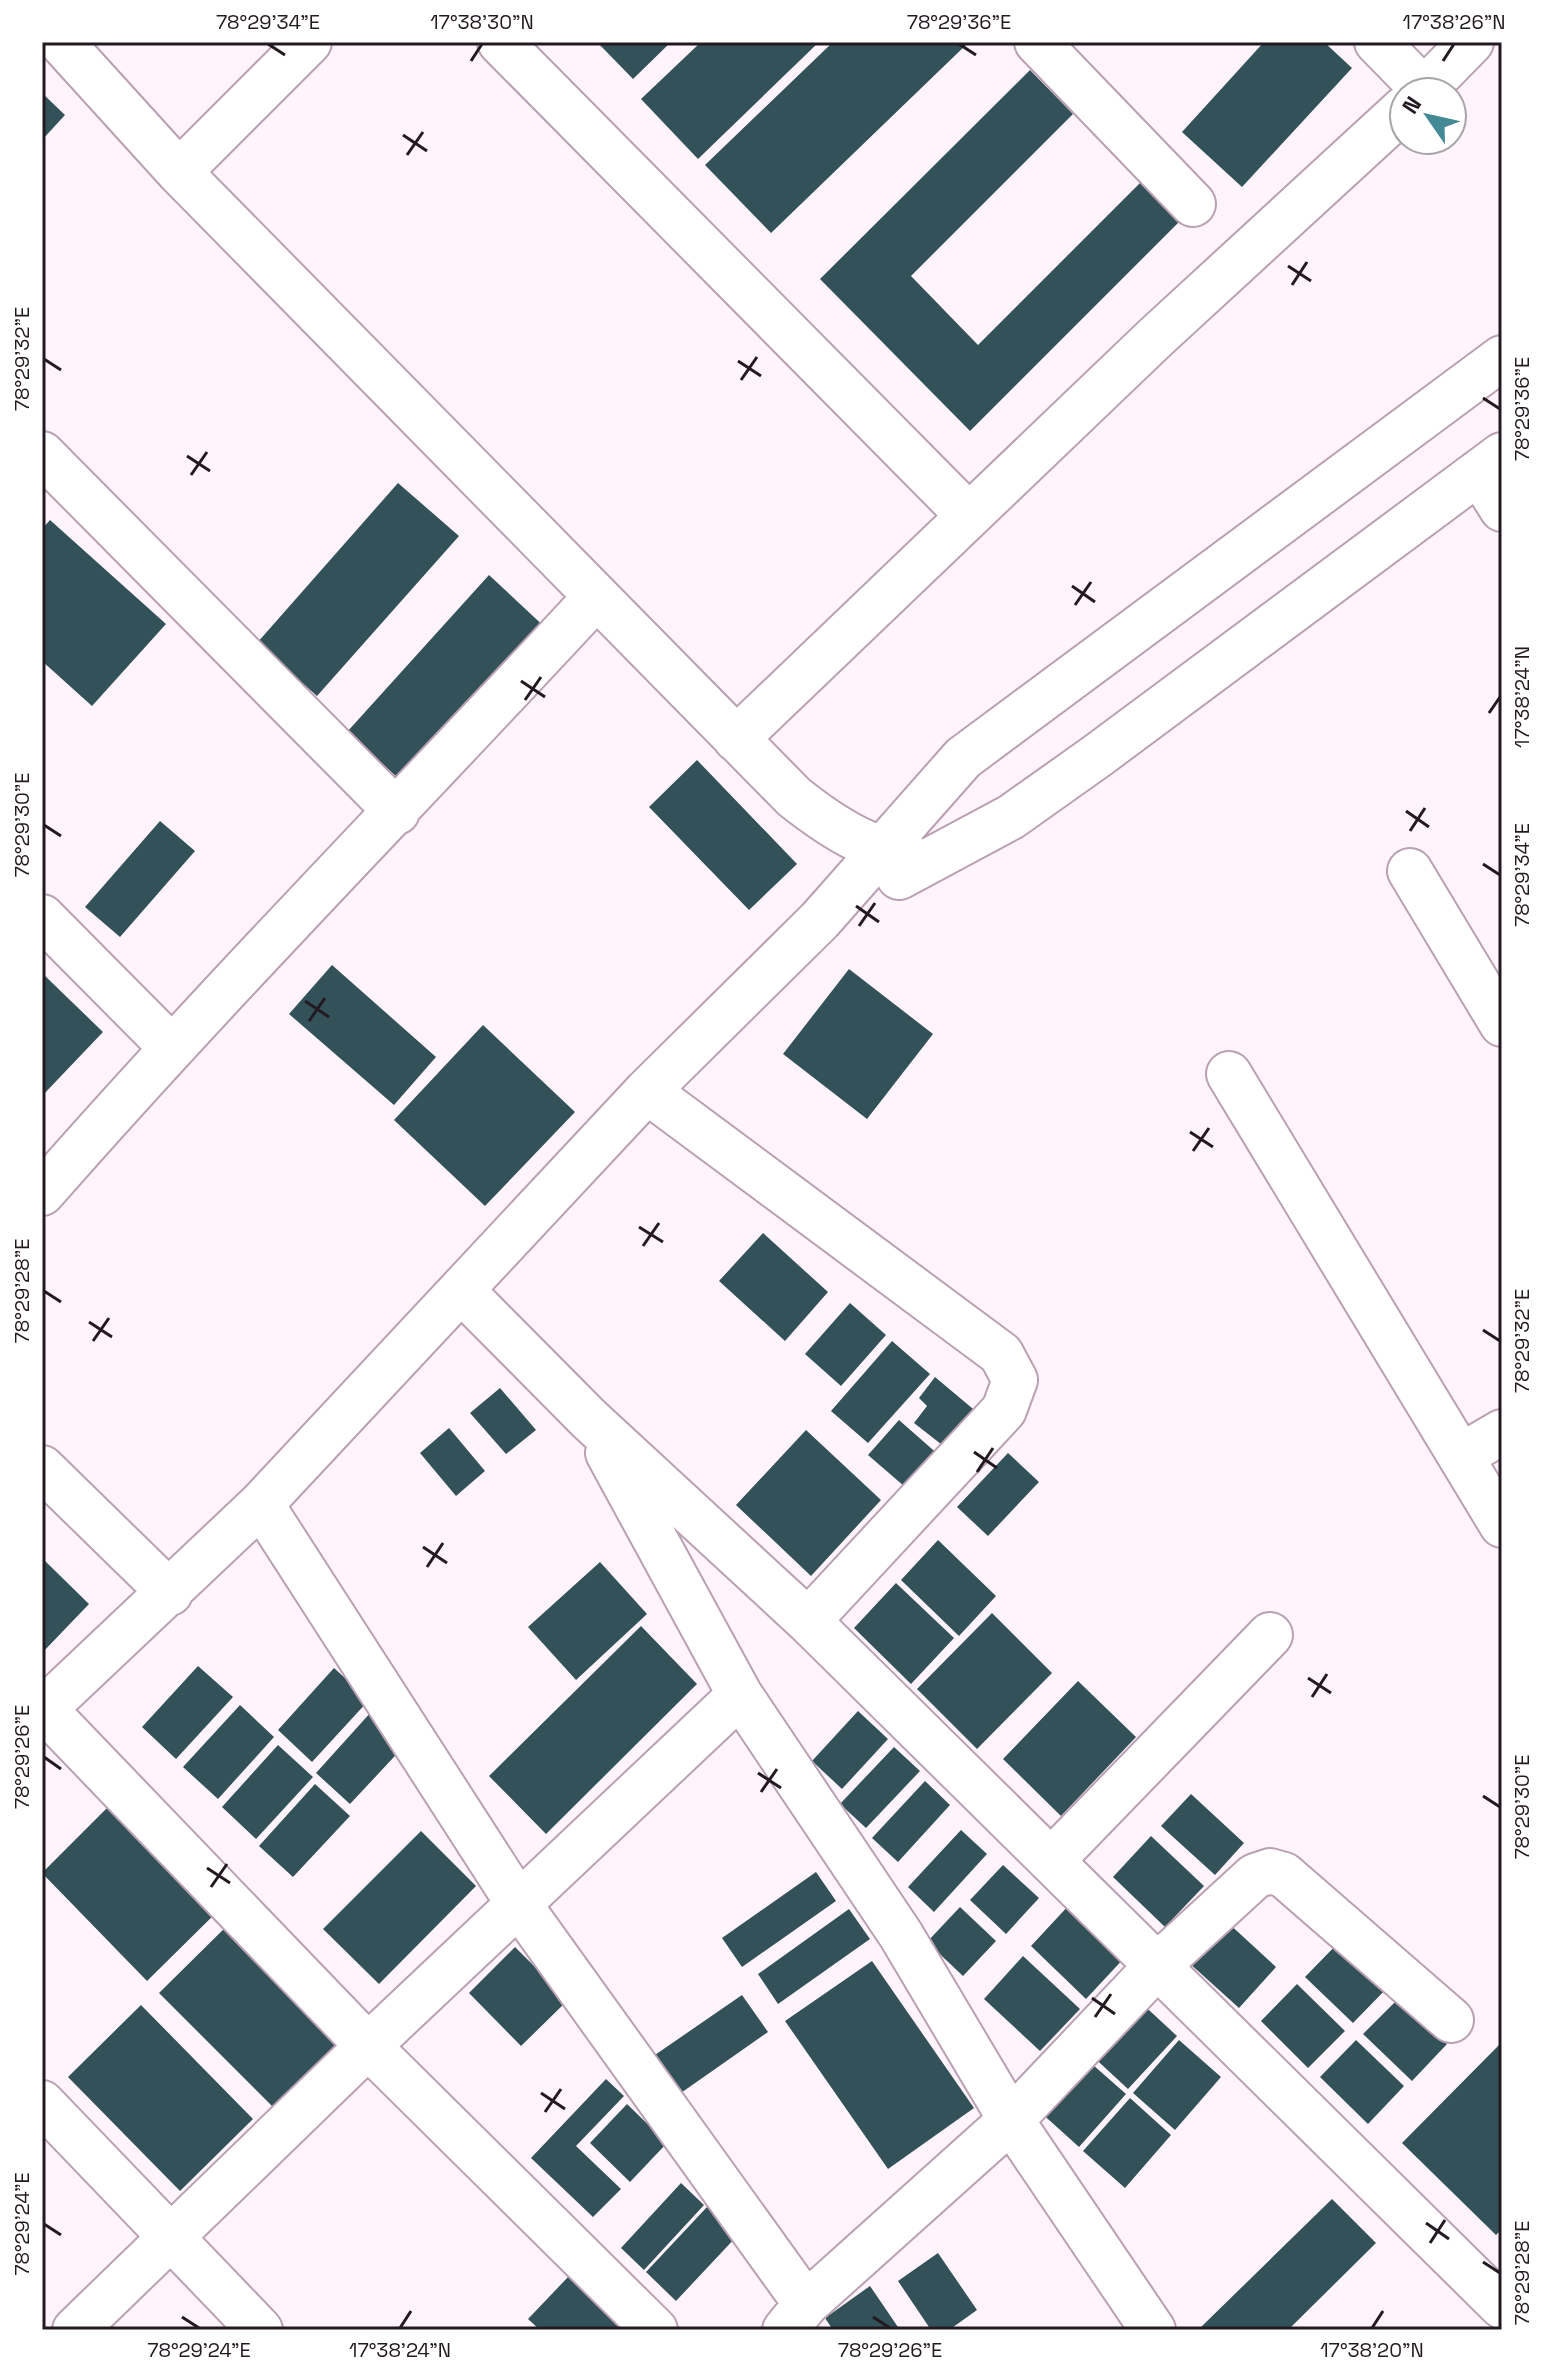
<svg xmlns="http://www.w3.org/2000/svg" width="1544" height="2372" viewBox="0 0 1544 2372" font-family="'Space Grotesk',sans-serif">
<style>
.building{fill:#335158}
.lines{fill:none;stroke-linecap:round;stroke-linejoin:round}
.minor-casing{stroke:#b9a0b2;stroke-width:48}
.minor{stroke:#fff;stroke-width:44}
.ticks{fill:none;stroke:#231a21;stroke-width:3}
.neatline{fill:none;stroke:#231a21;stroke-width:3}
.ticks-label{font-size:20px;text-anchor:middle;fill:#231a21}
</style>
<rect width="100%" height="100%" fill="#fff4fc"/>
<path class="building" d="M597 42H671L633 79Z
M701 42H819L698 159 641 99Z
M833 42H969L771 233 705 165Z
M1264 42H1324L1352 68 1242 187 1182 132Z
M1030 70 1073 114 911 276 978 345 1141 182 1180 221 970 431 820 279Z
M42 93 65 115 42 140Z
M398 483 459 536 317 696 257 643Z
M50 520 166 624 92 706 42 661V529Z
M489 575 550 632 409 788 347 732Z
M697 760 797 864 749 910 649 807Z
M160 821 195 851 120 937 85 907Z
M332 965 436 1057 394 1105 289 1014Z
M849 969 933 1034 867 1119 783 1054Z
M42 973 103 1032 42 1096Z
M483 1025 575 1112 485 1206 394 1120Z
M763 1233 828 1292 785 1341 719 1281Z
M850 1303 886 1335 841 1386 805 1354Z
M892 1341 930 1374 868 1443 831 1411Z
M935 1377 985 1419 955 1455 914 1423 927 1406 919 1398Z
M500 1388 536 1430 506 1454 470 1413Z
M899 1420 949 1464 919 1499 868 1455Z
M449 1428 485 1471 456 1496 420 1453Z
M806 1430 881 1500 811 1576 736 1505Z
M1008 1453 1039 1482 988 1536 957 1507Z
M938 1540 996 1596 959 1636 901 1580Z
M42 1558 89 1604 42 1653Z
M600 1562 647 1614 576 1680 528 1627Z
M896 1583 954 1638 911 1684 854 1628Z
M992 1613 1052 1673 977 1749 917 1689Z
M641 1626 697 1684 546 1834 489 1776Z
M198 1666 233 1697 176 1759 142 1727Z
M334 1668 369 1700 312 1762 278 1730Z
M1078 1681 1136 1737 1061 1816 1003 1759Z
M240 1705 274 1737 218 1799 183 1767Z
M372 1711 407 1743 350 1804 316 1773Z
M858 1711 888 1739 842 1789 812 1761Z
M278 1745 313 1777 256 1839 222 1807Z
M894 1747 920 1771 866 1828 840 1804Z
M925 1781 950 1805 898 1862 872 1838Z
M315 1784 350 1816 293 1877 259 1846Z
M1191 1794 1244 1843 1215 1875 1161 1826Z
M119 1796 224 1905 147 1981 42 1873Z
M961 1830 987 1854 934 1912 908 1887Z
M421 1831 476 1886 379 1984 323 1929Z
M1151 1836 1204 1886 1165 1927 1113 1877Z
M1003 1865 1039 1898 1006 1934 970 1900Z
M816 1872 836 1901 742 1967 722 1938Z
M1070 1904 1126 1956 1086 1999 1031 1946Z
M960 1907 996 1941 963 1976 927 1942Z
M849 1909 870 1939 778 2004 758 1974Z
M237 1916 352 2032 275 2109 159 1993Z
M1225 1920 1276 1967 1239 2008 1187 1961Z
M1341 1940 1389 1986 1353 2023 1305 1977Z
M515 1947 568 2000 521 2046 469 1993Z
M1023 1956 1080 2009 1040 2051 984 1999Z
M872 1961 974 2108 888 2169 785 2021Z
M1297 1984 1345 2031 1308 2068 1261 2021Z
M742 1995 768 2032 678 2095 652 2057Z
M1400 1997 1447 2044 1412 2081 1363 2034Z
M1137 1999 1177 2036 1128 2089 1088 2052Z
M141 2005 253 2119 180 2191 68 2077Z
M1179 2040 1221 2077 1175 2130 1133 2093Z
M1356 2040 1404 2086 1368 2124 1320 2077Z
M1502 2042V2229L1496 2235 1402 2143Z
M1084 2057 1126 2094 1079 2147 1038 2110Z
M606 2079 624 2096 576 2146 621 2189 593 2217 531 2158Z
M1130 2098 1171 2135 1125 2188 1083 2151Z
M627 2104 667 2143 630 2182 590 2143Z
M681 2183 704 2205 644 2270 621 2248Z
M1332 2199 1376 2243 1288 2330H1198Z
M707 2207 737 2236 676 2301 646 2272Z
M938 2253 977 2310 949 2330H931L898 2281Z
M569 2276 627 2330H540L528 2319Z
M870 2286 900 2330H833L825 2318Z"/>
<g class="lines">
<g class="minor-casing">
<path id="minor" d="M61 42 179 172 794 797C842 835 866 846 925 863
M500 42 969 516
M1037 42 1193 204
M1377 42 1424 90
M1422 92 1471 42
M179 172 309 42
M42 454 397 812
M1479 472 1502 509
M736 739 1156 337 1404 109
M1410 871 1502 1024
M899 877 1011 817 1097 756 1502 455
M42 917 171 1047
M1229 1074 1502 1525
M647 1091 1001 1354 1015 1380 1004 1410 808 1621
M42 1193C221 989 412 796 596 597
M462 1291 589 1419 808 1621 1502 2306
M608 1453 740 1695 901 1935 1011 2120 1153 2330
M1461 1456 1502 1432
M42 1468 170 1593
M261 1504 518 1903 806 2304
M44 1709 368 2046 655 2330
M42 1711 261 1504 647 1091 820 920 963 758 1502 358
M1051 1861 1270 1635
M42 2103 260 2330
M75 2330 368 2046 740 1695
M785 2330 806 2304 1011 2120 1157 1966 1255 1876 1270 1871 1284 1875 1451 2020"/>
</g>
<use href="#minor" class="minor"/>
</g>
<path class="ticks" d="M268 44 285 55M959 44 976 55M471 61 482 44M1443 61 1454 44M403 135 427 151M407 155 423 132M1288 266 1311 281M1292 285 1307 262M44 359 61 370M738 361 761 376M741 380 757 357M1483 398 1500 409M187 456 210 471M191 475 207 452M1072 586 1095 602M1075 605 1091 582M521 681 545 697M525 700 541 677M1489 713 1500 697M1406 811 1429 827M44 825 61 836M1410 831 1425 808M1483 864 1500 875M856 906 879 922M859 926 875 903M305 1001 329 1017M309 1021 325 998M1190 1132 1213 1147M1193 1151 1209 1128M639 1227 663 1242M643 1246 659 1223M44 1291 61 1302M89 1322 112 1337M1483 1330 1500 1341M93 1341 109 1318M974 1452 997 1468M977 1472 993 1448M423 1547 447 1563M427 1567 443 1543M1308 1678 1331 1693M1312 1697 1327 1674M44 1757 61 1769M758 1773 781 1788M761 1792 777 1769M1483 1796 1500 1807M207 1868 230 1883M211 1887 227 1864M1092 1998 1115 2014M1095 2017 1111 1994M541 2093 565 2109M545 2112 561 2089M1426 2223 1449 2239M44 2224 61 2235M1430 2243 1445 2220M1483 2262 1500 2273M182 2317 199 2328M873 2317 890 2328M400 2328 411 2311M1372 2328 1383 2311"/>
<rect width="1544" height="2372" fill="none" stroke="#ffffff" stroke-width="88"/>
<g transform="translate(1428 116) rotate(304)"><circle r="38" fill="#ffffff" stroke="#a7a3a6" stroke-width="2"/>
<path d="M0-6L14 30L0 20L-14 30Z" fill="#448996"/>
<text y="-12" font-size="22" font-weight="bold" text-anchor="middle" fill="#231a21">N</text>
</g>
<rect x="44" y="44" width="1456" height="2284" class="neatline"/>
<g class="ticks-label">
<text x="268" y="29">78°29'34"E</text>
<text x="482" y="29">17°38'30"N</text>
<text x="959" y="29">78°29'36"E</text>
<text x="1454" y="29">17°38'26"N</text>
<text transform="translate(22 359) rotate(-90)" y="7">78°29'32"E</text>
<text transform="translate(1522 409) rotate(-90)" y="7">78°29'36"E</text>
<text transform="translate(1522 697) rotate(-90)" y="7">17°38'24"N</text>
<text transform="translate(22 825) rotate(-90)" y="7">78°29'30"E</text>
<text transform="translate(1522 875) rotate(-90)" y="7">78°29'34"E</text>
<text transform="translate(22 1291) rotate(-90)" y="7">78°29'28"E</text>
<text transform="translate(1522 1341) rotate(-90)" y="7">78°29'32"E</text>
<text transform="translate(22 1757) rotate(-90)" y="7">78°29'26"E</text>
<text transform="translate(1522 1807) rotate(-90)" y="7">78°29'30"E</text>
<text transform="translate(22 2224) rotate(-90)" y="7">78°29'24"E</text>
<text transform="translate(1522 2273) rotate(-90)" y="7">78°29'28"E</text>
<text x="199" y="2357">78°29'24"E</text>
<text x="400" y="2357">17°38'24"N</text>
<text x="890" y="2357">78°29'26"E</text>
<text x="1372" y="2357">17°38'20"N</text>
</g>
</svg>
